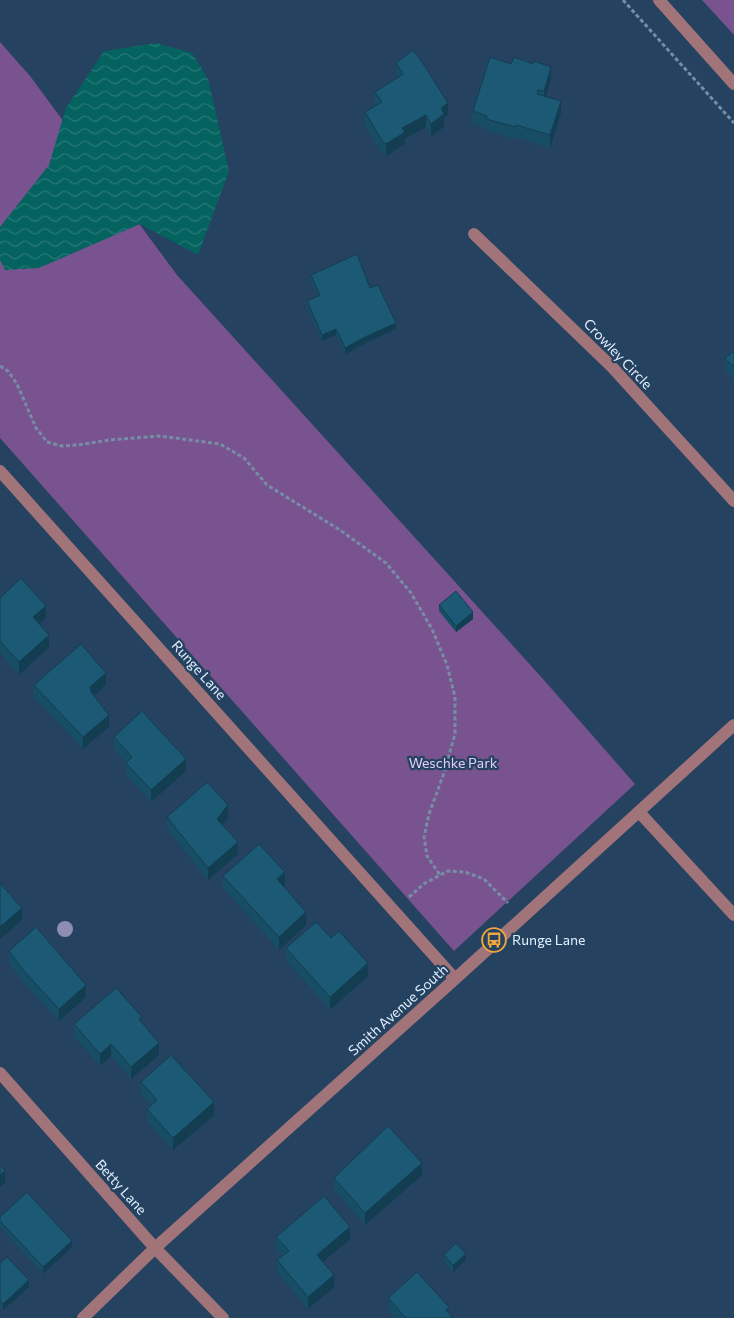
<svg xmlns="http://www.w3.org/2000/svg" width="734" height="1318" viewBox="0 0 734 1318" font-family="Commissioner,sans-serif">
<style>
.green{fill:#785390}
.water{fill:url(#water-waves)}
.lines{fill:none;stroke-linecap:round;stroke-linejoin:round}
.path{stroke:#778da5;stroke-width:3;stroke-dasharray:4 2.5;stroke-linecap:butt}
.minor{stroke:#a17479;stroke-width:12}
.tree{fill:#8e8db2}
.wall{fill:#174d65}
.shaded-wall{fill:#133e52}
.building{fill:#1b5975;stroke:#133e52}
.labels{text-anchor:middle;stroke-width:4.5;stroke-linejoin:round;paint-order:stroke}
.street-label{font-size:14px;fill:#e1effe;stroke:#254260}
.park-label{font-size:14px;fill:#e4cbf5;stroke:#254260}
.poi-label{font-size:14px;fill:#e1effe;stroke:#254260;text-anchor:start}
</style>
<defs>
<pattern id="water-waves" width="16" height="10" patternUnits="userSpaceOnUse" patternTransform="scale(1.25)"><rect width="16" height="10" fill="#04625f"/><path d="M0 5q4-4 8 0t8 0" fill="none" stroke="#287977"/></pattern>
</defs>
<rect width="100%" height="100%" fill="#254260"/>
<path class="green" d="M702 0H734V35Z
M0 42 30 76 177 275 543 679 635 784 454 951 0 438Z"/>
<path class="water" d="M156 43 192 53 208 79 229 171 198 255 140 224 39 268 5 270 0 260V227L49 165 66 108 104 51Z"/>
<g class="lines">
<path class="path" d="M623 0 734 123
M0 366 8 371 17 384 36 428 47 442 62 446 78 445 109 440 160 436 220 444 244 458 267 485 340 530 386 563 411 593 432 629 447 665 455 697V734L444 773 429 814 424 837 427 856 440 875
M409 897 425 883 448 871 465 872 484 879 508 903"/>
<path class="minor" d="M659 0 734 84
M474 234 612 367 734 501
M0 471 455 979
M639 812 734 915
M0 1073 155 1248 223 1318
M83 1318 155 1248 455 979 734 725"/>
</g>
<circle class="tree" cx="65" cy="929" r="8"/>
<path class="wall" d="M396 63 448 115 444 117V127L431 136 426 127 405 139V144L386 156 383 154 365 125V112L376 106 375 104V92L397 78 396 75Z
M511 64 551 79 546 97 561 113 550 148 516 137 515 139 486 131V128L473 124V111Z
M311 275 370 288 396 329 367 342 345 355 336 335 322 341 307 308V301L317 296 311 281Z
M734 351V379L725 370V358Z
M0 598 46 618 39 624 49 647 19 675 0 653Z
M439 605 473 619 456 632 439 611Z
M34 685H106L94 695 109 727 83 749 34 697Z
M114 737 186 771 151 802 126 775V763L114 749Z
M167 817 228 818 222 824 238 854 208 880 167 829Z
M223 876 285 885 283 886 306 925 279 950 223 888Z
M331 938 368 976 330 1010 286 960V948Z
M9 951 86 997 59 1021 23 982 9 963Z
M142 1023 159 1055 131 1079 111 1056 100 1066 74 1036V1024Z
M141 1082 214 1115 173 1150 147 1121V1109L151 1105 141 1094Z
M422 1175 365 1225 334 1190V1178Z
M0 1217 72 1247 43 1274 0 1227Z
M276 1237 350 1239 323 1262 334 1287 308 1309 277 1272V1260L282 1256 276 1249Z
M444 1255 466 1260 453 1272 444 1261Z
M0 1263 29 1287 3 1310 0 1307Z
M388 1298 449 1313 453 1318H395L388 1310Z"/>
<path class="shaded-wall" d="M551 67V79L544 104V91Z
M561 101V113L550 148V135Z
M448 103V115L444 117V127L431 136V124L441 108Z
M426 115V127L405 139V144L386 156V144L402 128Z
M396 323V329L367 342 345 355V348L367 336Z
M336 329V335L322 341V335Z
M46 606V618L33 629V617Z
M473 612V619L456 632V626Z
M49 635V647L19 675V662Z
M106 673V685L90 699V687Z
M109 715V727L83 749V737Z
M186 759V771L151 802V790Z
M228 805V818L217 831V819Z
M238 842V854L208 880V868Z
M285 872V885L277 892V879Z
M22 908V920L0 939V927Z
M306 912V925L279 950V937Z
M368 963V976L330 1010V997Z
M86 985V997L59 1021V1009Z
M159 1043V1055L131 1079V1067Z
M111 1044V1056L100 1066V1054Z
M214 1102V1115L173 1150V1138Z
M422 1163V1175L365 1225V1213Z
M5 1171V1183L0 1187V1175Z
M350 1227V1239L317 1267V1255Z
M72 1241V1247L43 1274V1267Z
M466 1254V1260L453 1272V1265Z
M334 1275V1287L308 1309V1297Z
M29 1280V1287L3 1310V1304Z"/>
<path class="building" d="M413 50 422 62 448 103 441 108 444 114 431 124 426 115 402 128 405 132 386 144 383 142 365 112 382 102 375 92 403 74 396 63Z
M490 57 511 64 514 57 533 64 534 61 551 67 544 91 538 90 537 94 561 101 550 135 516 125 515 127 486 119 487 116 473 111Z
M357 254 370 288 378 285 396 323 367 336 345 348 336 329 322 335 307 301 320 295 311 275Z
M734 351V367L725 358Z
M21 578 46 606 33 617 49 635 19 662 0 641V598Z
M456 591 473 612 456 626 439 605Z
M81 644 106 673 90 687 91 692 109 715 83 737 34 685Z
M142 711 186 759 151 790 126 763 132 757 114 737Z
M208 783 228 805 217 819 238 842 208 868 167 817 205 784Z
M259 844 285 872 277 879 306 912 279 937 223 876Z
M0 883 22 908 0 927Z
M316 922 331 938 339 931 368 963 330 997 286 948Z
M36 927 86 985 59 1009 23 970 9 951Z
M116 988 142 1017 139 1019 159 1043 131 1067 111 1044 100 1054 74 1024Z
M171 1055 214 1102 173 1138 147 1109 157 1100 141 1082Z
M388 1126 422 1163 365 1213 334 1178Z
M0 1165 5 1171 0 1175Z
M27 1192 72 1241 43 1267 0 1221V1217Z
M324 1196 350 1227 317 1255 334 1275 308 1297 277 1260 289 1251 276 1237Z
M456 1243 466 1254 453 1265 444 1255Z
M7 1257 29 1280 3 1304 0 1301V1263Z
M417 1272 449 1307 446 1310 453 1318H406L388 1298Z"/>
<defs>
<g id="bus-ring" transform="scale(1.25)"><circle r="9.5" fill="#254260" stroke="#f0a63f" stroke-width="1.5"/><path d="M-5-6H5V4H4V6H2V4H-2V6H-4V4H-5ZM-3.5-4V0h7V-4ZM-3.5 1.2v1.5H-2V1.2ZM2 1.2v1.5H3.5V1.2Z" fill="#f0a63f"/></g>
</defs>
<g fill-rule="evenodd">
<use href="#bus-ring" x="494" y="940"/>
</g>
<g class="labels">
<g class="street-label">
<text transform="translate(618 354) rotate(46)" y="5">Crowley Circle</text>
<text transform="translate(199 670) rotate(48)" y="5">Runge Lane</text>
<text transform="translate(398 1010) rotate(-42)" y="5">Smith Avenue South</text>
<text transform="translate(121 1187) rotate(48)" y="5">Betty Lane</text>
</g>
<g class="park-label">
<text x="453" y="768">Weschke Park</text>
</g>
<g class="poi-label">
<text x="512" y="945">Runge Lane</text>
</g>
</g>
</svg>
